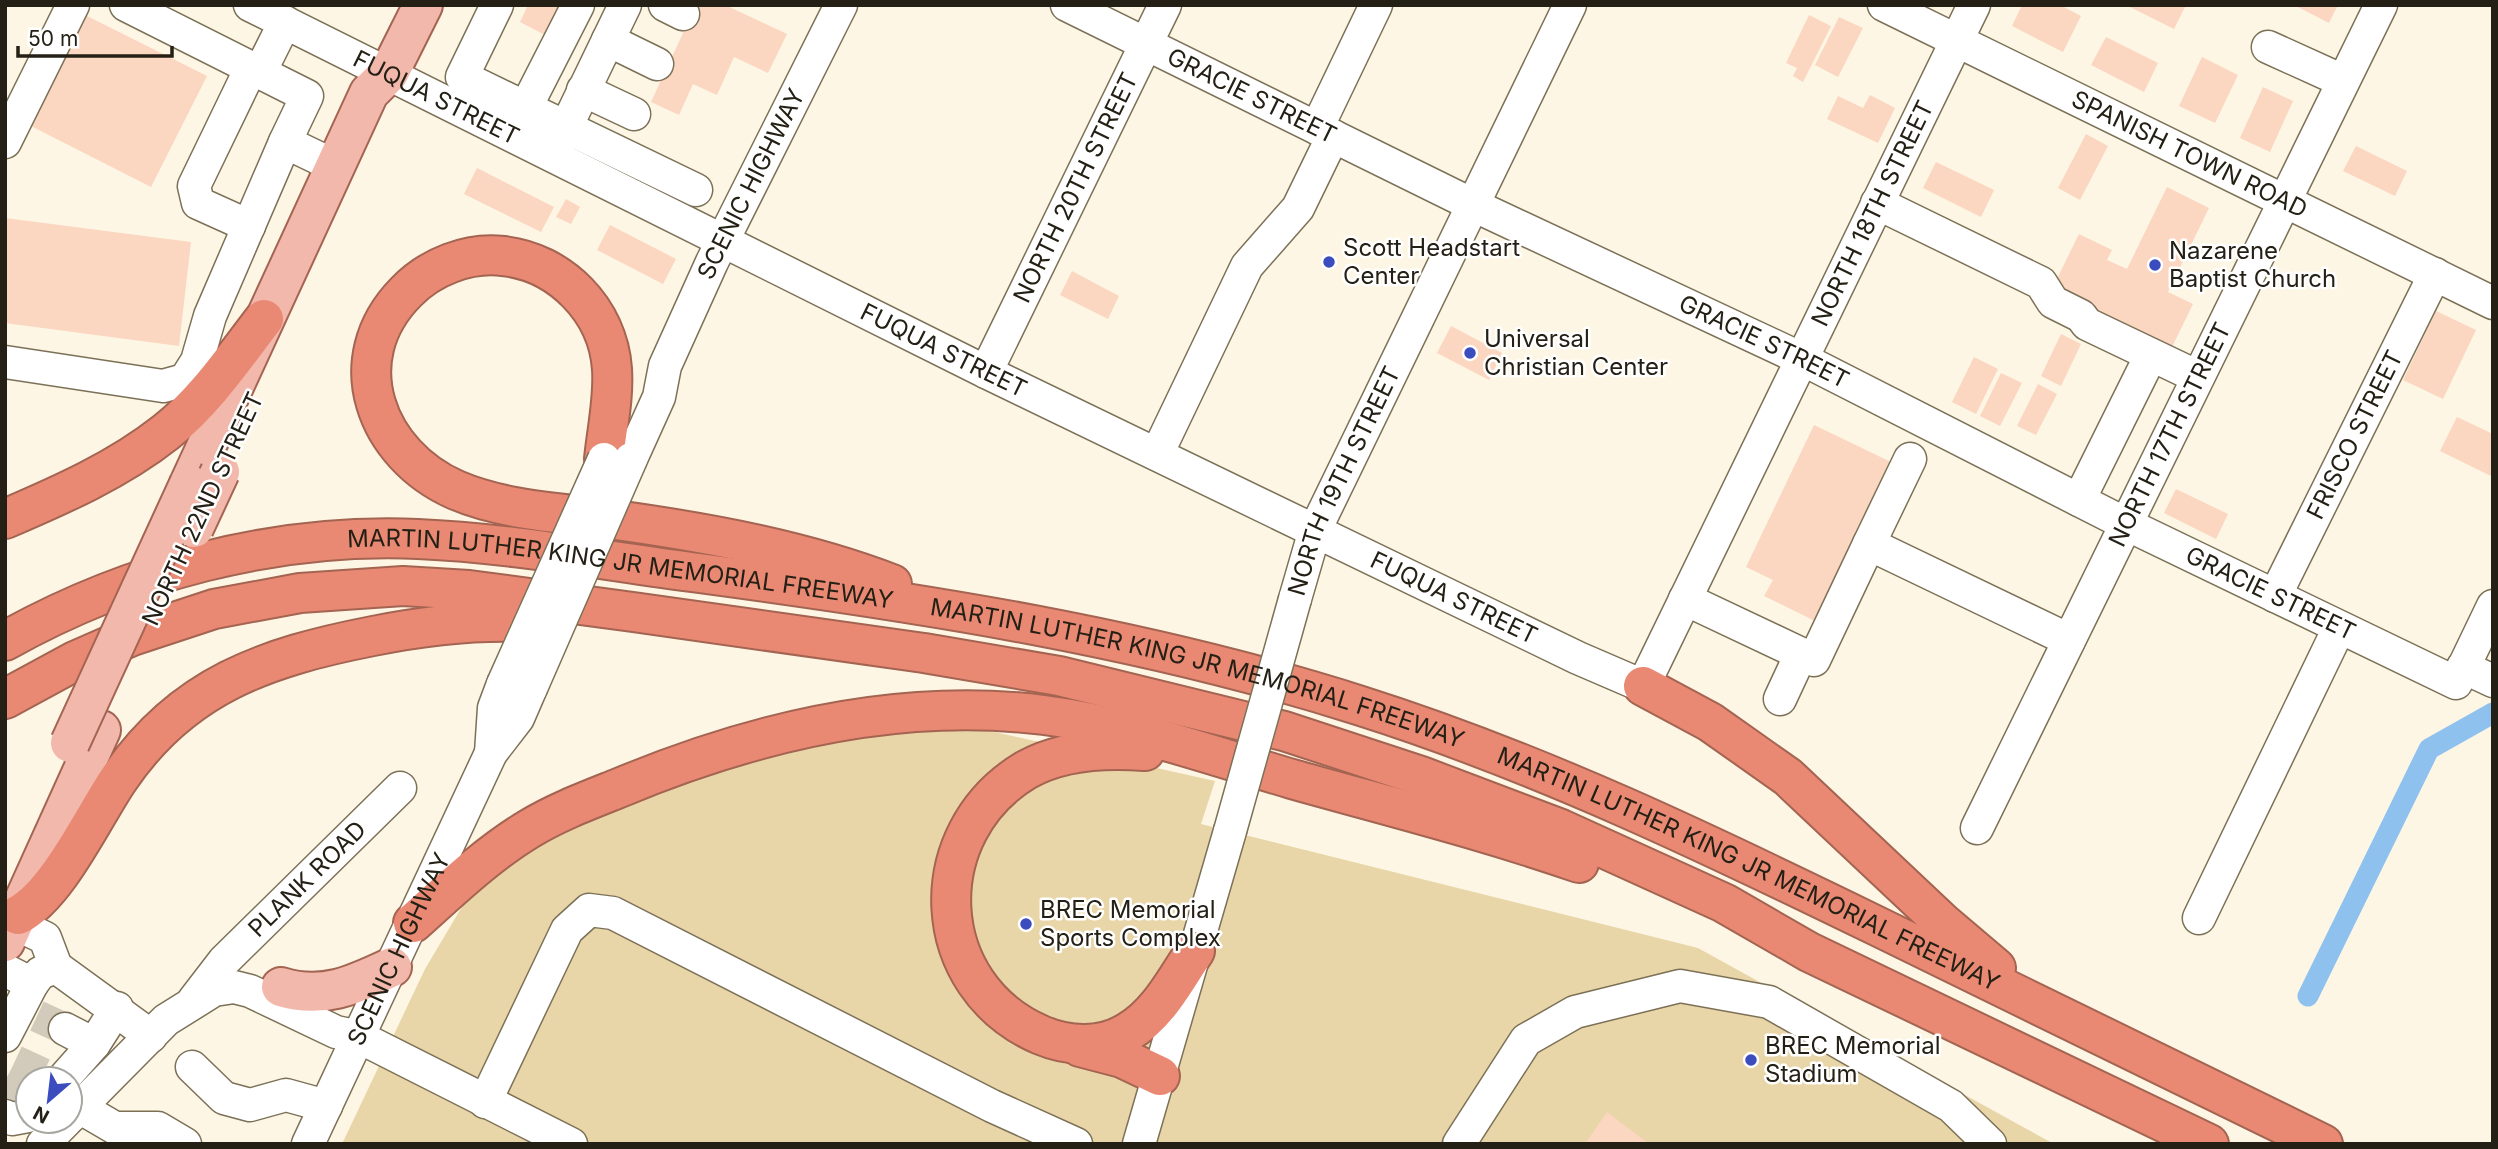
<svg xmlns="http://www.w3.org/2000/svg" width="2498" height="1149" viewBox="0 0 2498 1149" font-family="Inter,sans-serif">
<style>
.green{fill:#e9d6a8}
.lines{fill:none;stroke-linecap:round;stroke-linejoin:round}
.canal{stroke:#8fc1ef;stroke-width:21}
.building{fill:#fbd6c0}
.minor-tunnel{stroke:#d2cbbb;stroke-width:32;stroke-dasharray:32 16;stroke-linecap:butt}
.minor-casing{stroke:#7c7157;stroke-width:35}
.major-casing{stroke:#a46452;stroke-width:42}
.highway-casing{stroke:#a46452;stroke-width:42}
.minor{stroke:#fff;stroke-width:32}
.major{stroke:#f2b8ab;stroke-width:38}
.highway{stroke:#e98973;stroke-width:38}
.minor-bridge-casing{stroke:#7c7157;stroke-width:35;stroke-linecap:butt}
.major-bridge-casing{stroke:#a46452;stroke-width:42;stroke-linecap:butt}
.minor-bridge{stroke:#fff;stroke-width:32}
.major-bridge{stroke:#f2b8ab;stroke-width:38}
.poi-dot{fill:#3b4cbf;stroke:#fff;stroke-width:2.5}
.labels{text-anchor:middle;stroke-width:5;stroke-linejoin:round;paint-order:stroke}
.street-label{font-size:24px;fill:#242015;stroke:#fff}
.poi-label{font-size:24px;fill:#242015;stroke:#fff;text-anchor:start}
</style>
<rect width="100%" height="100%" fill="#fdf6e4"/>
<path class="green" d="M950 722 1215 781 1201 824 1698 948 2054 1144H342L425 969 466 900 536 847 613 810 719 770 836 742Z"/>
<g class="lines">
<path class="canal" d="M2308 996 2429 749 2493 713"/>
</g>
<path class="building" d="M528 5H560L545 35 520 22Z
M696 5H725L787 34 768 73 734 57 717 95 693 84 679 115 651 102Z
M2022 5H2060L2081 16 2063 52 2012 26Z
M2126 5H2186L2174 29Z
M2294 5H2338L2329 23Z
M1809 15 1831 26 1803 82 1793 76 1797 68 1786 63Z
M87 16 207 76 151 187 31 126Z
M1839 17 1863 28 1838 77 1815 65Z
M2106 37 2158 63 2144 92 2091 65Z
M2202 57 2238 75 2215 123 2179 106Z
M2263 87 2293 101 2270 152 2240 138Z
M1870 95 1895 108 1878 143 1827 119 1838 96 1863 108Z
M2086 134 2108 146 2080 200 2058 188Z
M2356 146 2407 171 2395 196 2343 171Z
M1936 162 1994 190 1981 217 1923 188Z
M477 168 554 207 541 232 464 194Z
M2167 187 2209 208 2168 292 2193 304 2171 349 2051 291 2079 234 2112 250 2107 260 2127 269Z
M566 199 580 207 571 224 556 217Z
M5 218 191 242 179 346 5 323Z
M610 225 676 259 663 284 597 250Z
M1072 271 1119 296 1108 319 1060 295Z
M2436 311 2476 330 2443 399 2403 380Z
M1451 326 1502 353 1489 380 1437 353Z
M2061 334 2081 344 2061 386 2041 376Z
M1974 357 1998 369 1976 414 1952 402Z
M2001 373 2022 383 2000 426 1980 416Z
M2038 384 2057 394 2036 435 2017 426Z
M2457 417 2493 434V477L2440 451Z
M1814 425 1891 462 1815 621 1764 596 1773 580 1746 567Z
M2176 489 2228 514 2216 539 2164 513Z
M1607 1112 1649 1144H1585Z"/>
<g class="lines">
<path class="minor-tunnel" d="M37 1016 65 1029
M15 1061 43 1074
M5 1081 28 1093"/>
<g class="minor-casing">
<g id="minor">
<path d="M126 5 307 96 285 142"/>
<path id="s1" d="M250 5 986 372 1578 658 1643 686 1974 5"/>
<path d="M497 5 462 77 696 190"/>
<path d="M665 5 683 14"/>
<path id="s2" d="M1067 5 1473 205 1802 359 2126 524 2456 683 2493 606"/>
<path id="s3" d="M1884 5 2493 303"/>
<path d="M608 40 657 64"/>
<path d="M2268 47 2343 81"/>
<path d="M260 72 285 22"/>
<path d="M583 90 634 114"/>
<path d="M525 109 578 5"/>
<path d="M1317 128 1376 5"/>
<path d="M5 142 73 5"/>
<path d="M557 146 625 5"/>
<path d="M1877 203 2041 283 2053 302 2081 316 2087 324 2198 377"/>
<path d="M249 226 198 203 194 186 251 68"/>
<path d="M5 362 163 386 185 380 197 361 210 316 285 142 335 166"/>
<path id="s4" d="M986 372 1165 5"/>
<path d="M1157 454 1247 266 1298 208 1333 136"/>
<path id="s5" d="M631 459 659 397 665 366 712 262 841 5"/>
<path d="M2079 500 2151 355"/>
<path d="M1869 544 1910 459"/>
<path id="s6" d="M2275 596 2435 274"/>
<path id="s7" d="M1295 599 1315 530 1570 5"/>
<path d="M1685 599 1814 660 1869 544 2069 640"/>
<path d="M2463 667 2493 681"/>
<path d="M1780 699 1801 654"/>
<path d="M491 753 494 708 503 684"/>
<path id="s8" d="M1977 828 2381 5"/>
<path d="M2199 918 2339 628"/>
<path d="M14 923 45 938 56 967"/>
<path d="M5 970 32 984 5 1036"/>
<path d="M32 984 40 973 56 967 151 1036"/>
<path id="s9" d="M194 1000 224 961 400 788"/>
<path d="M65 1029 94 1044"/>
<path d="M192 1067 224 1098 250 1105 286 1095 326 1106"/>
<path d="M63 1079 94 1044 117 1008"/>
<path d="M485 1102 567 930 589 910 613 913 992 1106 1076 1144"/>
<path d="M79 1107 115 1128H158L185 1144"/>
<path d="M5 1116 12 1119 28 1116"/>
<path d="M70 1117 166 1020 214 990 234 987 250 991 336 1032 359 1037 571 1144"/>
<path d="M43 1144 66 1121"/>
<path id="s10" d="M308 1144 491 753 518 718 531 688"/>
<path d="M1139 1144 1230 831"/>
<path d="M1459 1144 1526 1040 1575 1012 1680 986 1769 1002 1951 1106 1990 1144"/>
</g>
</g>
<g class="major-casing">
<path id="major" d="M189 484 369 93 389 73 423 5
M5 942 101 730
M281 987C323 1000 354 985 392 967"/>
</g>
<g class="highway-casing">
<g id="highway">
<path d="M604 459C607 429 614 399 612 369 608 310 560 262 503 256 468 252 430 267 406 292 339 360 376 455 456 490 507 512 569 513 623 521 714 534 806 551 892 584"/>
<path d="M5 519C61 495 118 470 166 432 205 401 234 358 264 319"/>
<path id="s11" d="M5 641C130 571 274 533 418 539 512 543 605 561 699 573 923 603 1145 637 1361 706 1541 763 1711 845 1881 928 2028 999 2175 1072 2323 1144"/>
<path d="M1643 686 1710 722 1788 777 1943 923 1996 968"/>
<path d="M5 699 75 661 132 636 214 609 300 593 403 586 469 590 633 612 924 653 1059 676 1284 731 1421 776 1561 829 1724 903 1809 952 2209 1144"/>
<path d="M1145 751C1106 748 1061 750 1026 770 921 833 927 986 1041 1035 1069 1047 1102 1048 1128 1032 1159 1014 1176 979 1195 951"/>
<path d="M18 915C57 895 93 817 118 780 182 685 266 657 373 636 432 624 492 618 552 624"/>
<path d="M413 923C450 890 486 855 529 829 557 812 589 800 619 788 753 732 899 697 1044 715 1130 726 1210 755 1292 779 1388 806 1484 830 1579 863"/>
<path d="M1080 1047 1122 1058 1160 1076"/>
</g>
</g>
<use href="#minor" class="minor"/>
<use href="#major" class="major"/>
<use href="#highway" class="highway"/>
<g class="minor-bridge-casing">
<path id="minor-bridge" d="M503 684 604 459
M531 688 631 459
M1230 831 1295 599"/>
</g>
<g class="major-bridge-casing">
<path id="major-bridge" d="M194 528 220 472
M70 743 189 484"/>
</g>
<use href="#minor-bridge" class="minor-bridge"/>
<use href="#major-bridge" class="major-bridge"/>
</g>
<g class="poi-dot">
<circle cx="1329" cy="262" r="7"/>
<circle cx="2155" cy="265" r="7"/>
<circle cx="1470" cy="353" r="7"/>
<circle cx="1026" cy="924" r="7"/>
<circle cx="1751" cy="1060" r="7"/>
</g>
<g class="labels">
<g class="street-label">
<text dy="8" stroke="none"><textPath href="#s2" startOffset="206">GRACIE STREET</textPath></text>
<text dy="8" stroke="none"><textPath href="#s1" startOffset="208">FUQUA STREET</textPath></text>
<text dy="8" stroke="none"><textPath href="#s3" startOffset="340">SPANISH TOWN ROAD</textPath></text>
<text dy="8" stroke="none"><textPath href="#s5" startOffset="301">SCENIC HIGHWAY</textPath></text>
<text dy="8" stroke="none"><textPath href="#s4" startOffset="205">NORTH 20TH STREET</textPath></text>
<text dy="8" stroke="none"><textPath href="#s1" startOffset="2076">NORTH 18TH STREET</textPath></text>
<text dy="8" stroke="none"><textPath href="#s2" startOffset="774">GRACIE STREET</textPath></text>
<text dy="8" stroke="none"><textPath href="#s1" startOffset="775">FUQUA STREET</textPath></text>
<text dy="8" stroke="none"><textPath href="#s8" startOffset="438">NORTH 17TH STREET</textPath></text>
<text dy="8" stroke="none"><textPath href="#s6" startOffset="180">FRISCO STREET</textPath></text>
<text dy="8" stroke="none"><textPath href="#s7" startOffset="128">NORTH 19TH STREET</textPath></text>
<text transform="translate(203 509) rotate(-65)" y="8">NORTH 22ND STREET</text>
<text dy="8" stroke="none"><textPath href="#s11" startOffset="635">MARTIN LUTHER KING JR MEMORIAL FREEWAY</textPath></text>
<text dy="8" stroke="none"><textPath href="#s2" startOffset="1340">GRACIE STREET</textPath></text>
<text dy="8" stroke="none"><textPath href="#s1" startOffset="1342">FUQUA STREET</textPath></text>
<text dy="8" stroke="none"><textPath href="#s11" startOffset="1223">MARTIN LUTHER KING JR MEMORIAL FREEWAY</textPath></text>
<text dy="8" stroke="none"><textPath href="#s11" startOffset="1811">MARTIN LUTHER KING JR MEMORIAL FREEWAY</textPath></text>
<text dy="8" stroke="none"><textPath href="#s9" startOffset="166">PLANK ROAD</textPath></text>
<text dy="8" stroke="none"><textPath href="#s10" startOffset="215">SCENIC HIGHWAY</textPath></text>
</g>
<g class="poi-label">
<text x="1343" y="256">Scott Headstart<tspan x="1343" dy="28">Center</tspan></text>
<text x="2169" y="259">Nazarene<tspan x="2169" dy="28">Baptist Church</tspan></text>
<text x="1484" y="347">Universal<tspan x="1484" dy="28">Christian Center</tspan></text>
<text x="1040" y="918">BREC Memorial<tspan x="1040" dy="28">Sports Complex</tspan></text>
<text x="1765" y="1054">BREC Memorial<tspan x="1765" dy="28">Stadium</tspan></text>
</g>
</g>
<rect width="2498" height="1149" fill="none" stroke="#242015" stroke-width="14"/>
<g transform="translate(49 1100) rotate(208)"><circle r="33" fill="#ffffff" stroke="#a7a6a1" stroke-width="2"/>
<path d="M0-5L12 26L0 18L-12 26Z" fill="#3b4cbf"/>
<text y="-10" font-size="19" font-weight="bold" text-anchor="middle" fill="#242015">N</text>
</g>
<path d="M18 46v10h154v-10" fill="none" stroke="#242015" stroke-width="3.5"/>
<text x="28" y="46" font-size="21" fill="#242015" stroke="#ffffff" stroke-width="5" paint-order="stroke">50 m</text>
</svg>
